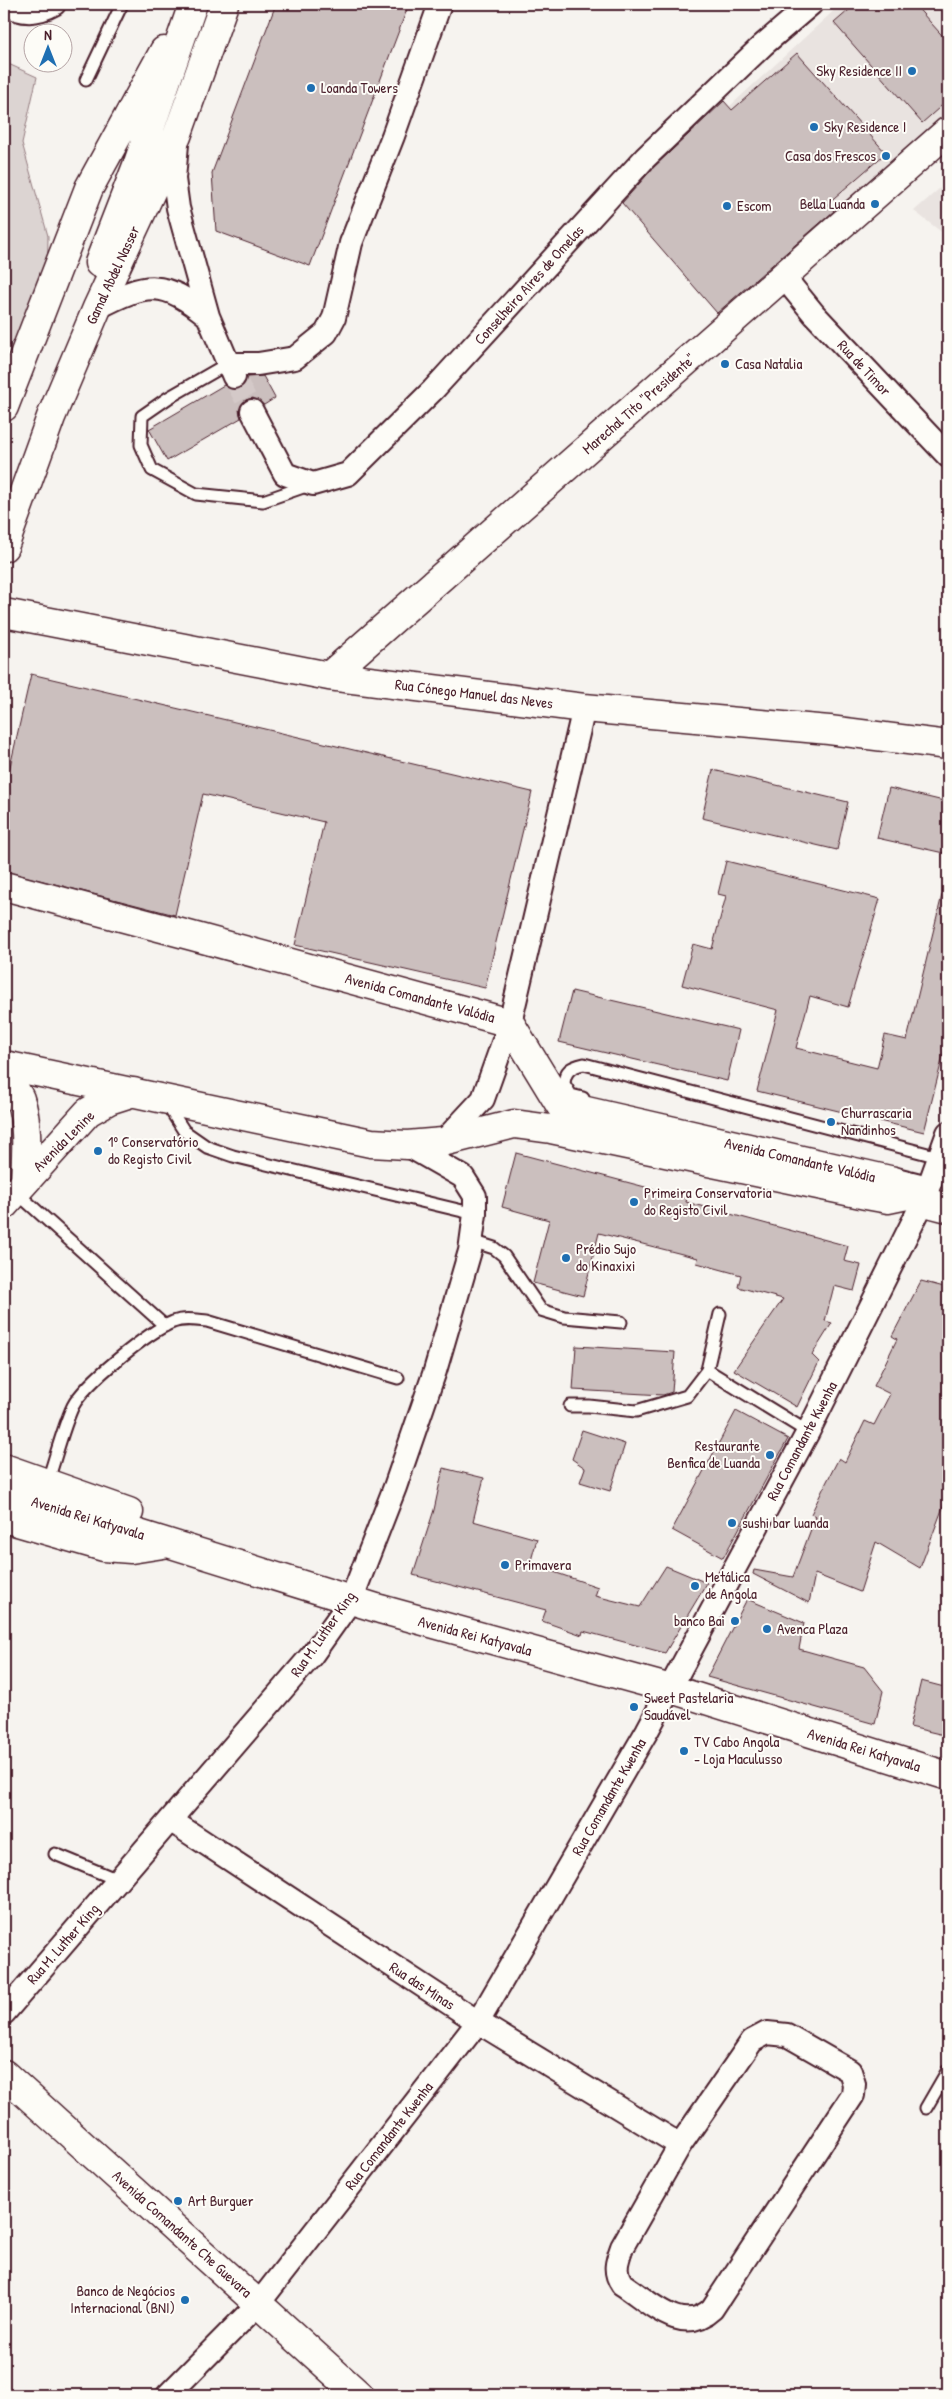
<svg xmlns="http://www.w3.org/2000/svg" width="952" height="2399" viewBox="0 0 952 2399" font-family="'Patrick Hand',sans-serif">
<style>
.built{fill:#e9e3e0}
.green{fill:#dcd4d2;stroke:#937a7e}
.building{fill:#cbbfbe;stroke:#4a1f2b}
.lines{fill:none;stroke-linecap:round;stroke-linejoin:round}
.street-tunnel{stroke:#d4c9c8;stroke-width:22;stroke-dasharray:22 11;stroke-linecap:butt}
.lane-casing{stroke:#4a1f2b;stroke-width:15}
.street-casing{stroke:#4a1f2b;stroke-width:26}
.secondary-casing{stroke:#4a1f2b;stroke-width:31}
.lane{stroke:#fdfcf7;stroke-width:11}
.street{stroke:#fdfcf7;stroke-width:22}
.secondary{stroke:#fdfcf7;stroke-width:28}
.poi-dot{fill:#1f6fb2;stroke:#fdfcf7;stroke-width:2}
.labels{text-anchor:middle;stroke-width:4;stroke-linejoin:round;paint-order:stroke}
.poi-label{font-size:15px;fill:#4a1f2b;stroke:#fdfcf7;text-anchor:start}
.street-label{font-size:15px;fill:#4a1f2b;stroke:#fdfcf7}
</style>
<rect width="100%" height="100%" fill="#f6f3ef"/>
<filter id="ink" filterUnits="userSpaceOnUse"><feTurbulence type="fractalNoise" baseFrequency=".02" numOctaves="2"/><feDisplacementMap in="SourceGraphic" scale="10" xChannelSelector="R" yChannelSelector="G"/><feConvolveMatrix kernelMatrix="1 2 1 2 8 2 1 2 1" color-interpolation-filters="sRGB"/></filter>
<g filter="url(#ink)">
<path class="built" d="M841 4H948V117L838 215 729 107Z
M948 181V237L914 211Z"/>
<path class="green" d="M4 62 37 77 22 143 48 236 47 295 16 349 4 342Z"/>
<path class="building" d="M276 4H409L310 266 216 231 212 173Z
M856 4H914L948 42V100L922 123 834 23Z
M797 53 886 153 827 204 834 211 717 313 622 203 654 167 724 101 732 110Z
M263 376 275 398 264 405 253 398 246 400 239 410 241 418 167 461 149 429 224 385 232 390 239 389 245 384 247 377Z
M31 674 532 792 485 988 295 945 324 822 203 794 175 915 4 871V793Z
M713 770 848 802 837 850 702 818Z
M889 788 948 802V854L877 838Z
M726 861 880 899 848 1007 810 996 796 1048 877 1068 885 1035 907 1040 942 895 948 896V1036L924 1132 757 1091 778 1010 682 985 693 944 712 949 726 896 718 894Z
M572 991 739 1030 727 1081 559 1042Z
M516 1153 687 1198 686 1202 848 1246 844 1261 861 1265 854 1291 834 1286 825 1321 832 1323 812 1355 819 1362 797 1407 734 1370 783 1299 738 1287 741 1275 697 1263 698 1258 599 1233 583 1296 533 1283 549 1220 502 1207Z
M921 1281 948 1288V1494L920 1568 876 1542 860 1592 815 1574 809 1603 753 1574 754 1570 793 1577 816 1516 811 1514 824 1487 839 1458 845 1462 865 1421 874 1425 890 1394 874 1386 897 1339 892 1336Z
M576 1346 675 1352 672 1392 663 1395 573 1390Z
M736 1411 788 1439 723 1558 672 1530Z
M582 1430 625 1444 610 1491 580 1482 585 1468 572 1459Z
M443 1468 484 1478 473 1521 537 1539 530 1564 598 1587 595 1596 640 1607 666 1566 707 1583 665 1653 583 1631 582 1635 542 1621 546 1610 413 1575 434 1510Z
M747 1599 804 1623 799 1649 864 1667 883 1691 875 1724 707 1677Z
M921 1681 948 1688V1736L910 1727Z"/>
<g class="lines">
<path class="street-tunnel" d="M235 379 252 411"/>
<g class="lane-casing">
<path id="lane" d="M86 80 122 4
M227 364 168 398 142 416 141 445 152 470 196 494 263 501 309 485
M583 1098 571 1095 564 1084C565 1070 571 1067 584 1064L939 1157
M166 1103 184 1131 207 1147 233 1156 475 1214
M895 1173 931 1182
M16 1192 165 1326
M472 1241 494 1248 504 1256 541 1310 564 1317 621 1322
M707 1370 808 1432
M570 1406H589L636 1411 687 1396 707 1370 720 1314
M47 1483C55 1460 63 1427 73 1406 85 1383 148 1332 173 1322 184 1318 195 1320 207 1321L398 1378
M55 1854 118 1880
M926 2108 948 2070"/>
</g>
<g class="street-casing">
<path id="street" d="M6 4C22 14 38 13 54 4
M177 144 174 179 178 208 208 316 234 377
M783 276 814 314 948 456
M97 308C147 282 163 279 208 316
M227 364H258L295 358 326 333 334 318 351 243 393 136 440 4
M252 411 285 474 313 484 348 474 433 390 645 158 763 45 811 4
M443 1142 483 1099 510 1023 584 708
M170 1820 478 2022 680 2145
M4 2013 312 1655 351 1600 395 1487 435 1371 470 1251 475 1214V1196L463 1177 407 1145
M767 2033 787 2035 850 2071 854 2084 853 2095 712 2309C682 2337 650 2302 622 2284 613 2271 617 2261 622 2247L680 2145 752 2041Z
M168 2395 259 2303 478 2022 647 1731 808 1432 923 1202 948 1133"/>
</g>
<g class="secondary-casing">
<path id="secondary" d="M99 263 138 163 193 4
M4 407 89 188 164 51
M4 547 51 417 97 308 177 136 224 4
M4 613 329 676 584 708 829 730 948 745
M329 676 948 131
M4 886 196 937 510 1023 560 1105 894 1181C911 1200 924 1202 948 1208
M4 1065 371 1143 407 1145 443 1142 514 1124 551 1129 866 1195 888 1199 907 1195
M4 1076C9 1083 17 1091 20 1099 29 1125 26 1154 25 1181
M4 1205 88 1112 109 1100 134 1092
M4 1468 129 1512
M4 1492 380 1609 671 1689 948 1776
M4 1518 104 1547 131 1549 163 1544
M4 2074 359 2395"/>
</g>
<use href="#lane" class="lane"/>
<use href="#street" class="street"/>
<use href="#secondary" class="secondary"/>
</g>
</g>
<g class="poi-dot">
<circle cx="912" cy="71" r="5"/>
<circle cx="311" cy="88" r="5"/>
<circle cx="814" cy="127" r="5"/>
<circle cx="886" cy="156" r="5"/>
<circle cx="875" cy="204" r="5"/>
<circle cx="727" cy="206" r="5"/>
<circle cx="725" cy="364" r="5"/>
<circle cx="831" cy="1122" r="5"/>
<circle cx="98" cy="1151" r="5"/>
<circle cx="634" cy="1202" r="5"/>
<circle cx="566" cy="1258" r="5"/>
<circle cx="770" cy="1455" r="5"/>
<circle cx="732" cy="1523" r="5"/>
<circle cx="505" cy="1565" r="5"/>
<circle cx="695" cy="1586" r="5"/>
<circle cx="735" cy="1621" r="5"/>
<circle cx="767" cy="1629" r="5"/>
<circle cx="634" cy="1707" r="5"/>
<circle cx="684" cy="1751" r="5"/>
<circle cx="178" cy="2201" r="5"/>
<circle cx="185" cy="2300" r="5"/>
</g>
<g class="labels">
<g class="poi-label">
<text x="902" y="76" text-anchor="end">Sky Residence II</text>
<text x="321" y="93">Loanda Towers</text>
<text x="824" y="132">Sky Residence I</text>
<text x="876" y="161" text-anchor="end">Casa dos Frescos</text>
<text x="865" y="209" text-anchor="end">Bella Luanda</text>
<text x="737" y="211">Escom</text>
<text x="735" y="369">Casa Natalia</text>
<text x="841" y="1118">Churrascaria<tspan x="841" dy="17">Nandinhos</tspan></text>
<text x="108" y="1147">1º Conservatório<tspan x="108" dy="17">do Registo Civil</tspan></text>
<text x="644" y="1198">Primeira Conservatoria<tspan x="644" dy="17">do Registo Civil</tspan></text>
<text x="576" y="1254">Prédio Sujo<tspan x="576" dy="17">do Kinaxixi</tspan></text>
<text x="760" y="1451" text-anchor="end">Restaurante<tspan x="760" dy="17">Benfica de Luanda</tspan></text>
<text x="742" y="1528">sushi bar luanda</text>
<text x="515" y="1570">Primavera</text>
<text x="705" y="1582">Metálica<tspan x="705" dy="17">de Angola</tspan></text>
<text x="725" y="1626" text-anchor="end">banco Bai</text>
<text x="777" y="1634">Avenca Plaza</text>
<text x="644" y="1703">Sweet Pastelaria<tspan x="644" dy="17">Saudável</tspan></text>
<text x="694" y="1747">TV Cabo Angola<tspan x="694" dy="17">- Loja Maculusso</tspan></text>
<text x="188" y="2206">Art Burguer</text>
<text x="175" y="2296" text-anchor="end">Banco de Negócios<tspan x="175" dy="17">Internacional (BNI)</tspan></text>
</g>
<g class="street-label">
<text transform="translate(113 275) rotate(-65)" y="5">Gamal Abdel Nasser</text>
<text transform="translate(529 285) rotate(-48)" y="5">Conselheiro Aires de Omelas</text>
<text transform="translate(864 368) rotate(47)" y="5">Rua de Timor</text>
<text transform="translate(639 404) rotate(-41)" y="5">Marechal Tito "Presidente"</text>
<text transform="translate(474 694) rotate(7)" y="5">Rua Cónego Manuel das Neves</text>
<text transform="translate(420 998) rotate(15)" y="5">Avenida Comandante Valódia</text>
<text transform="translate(64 1141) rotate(-45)" y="5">Avenida Lenine</text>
<text transform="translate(800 1160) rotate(13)" y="5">Avenida Comandante Valódia</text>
<text transform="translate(802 1441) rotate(-62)" y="5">Rua Comandante Kwenha</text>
<text transform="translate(88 1518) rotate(17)" y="5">Avenida Rei Katyavala</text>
<text transform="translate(323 1634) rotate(-55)" y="5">Rua M. Luther King</text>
<text transform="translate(475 1636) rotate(15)" y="5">Avenida Rei Katyavala</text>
<text transform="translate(864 1750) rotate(17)" y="5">Avenida Rei Katyavala</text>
<text transform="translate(609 1797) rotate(-60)" y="5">Rua Comandante Kwenha</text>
<text transform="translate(63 1944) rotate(-49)" y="5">Rua M. Luther King</text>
<text transform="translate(422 1986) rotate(33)" y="5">Rua das Minas</text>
<text transform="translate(389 2136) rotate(-52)" y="5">Rua Comandante Kwenha</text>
<text transform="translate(182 2234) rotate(42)" y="5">Avenida Comandante Che Guevara</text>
</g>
</g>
<rect width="952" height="2399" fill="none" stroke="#fdfcf7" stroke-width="20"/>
<rect x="10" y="10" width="932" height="2379" fill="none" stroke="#4a1f2b" stroke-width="2" filter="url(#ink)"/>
<g transform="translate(48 48)"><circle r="24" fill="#fdfcf7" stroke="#b5a4a5"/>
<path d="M0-4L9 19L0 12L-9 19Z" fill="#1f6fb2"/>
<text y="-8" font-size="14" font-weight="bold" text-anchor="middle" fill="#4a1f2b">N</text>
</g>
</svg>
